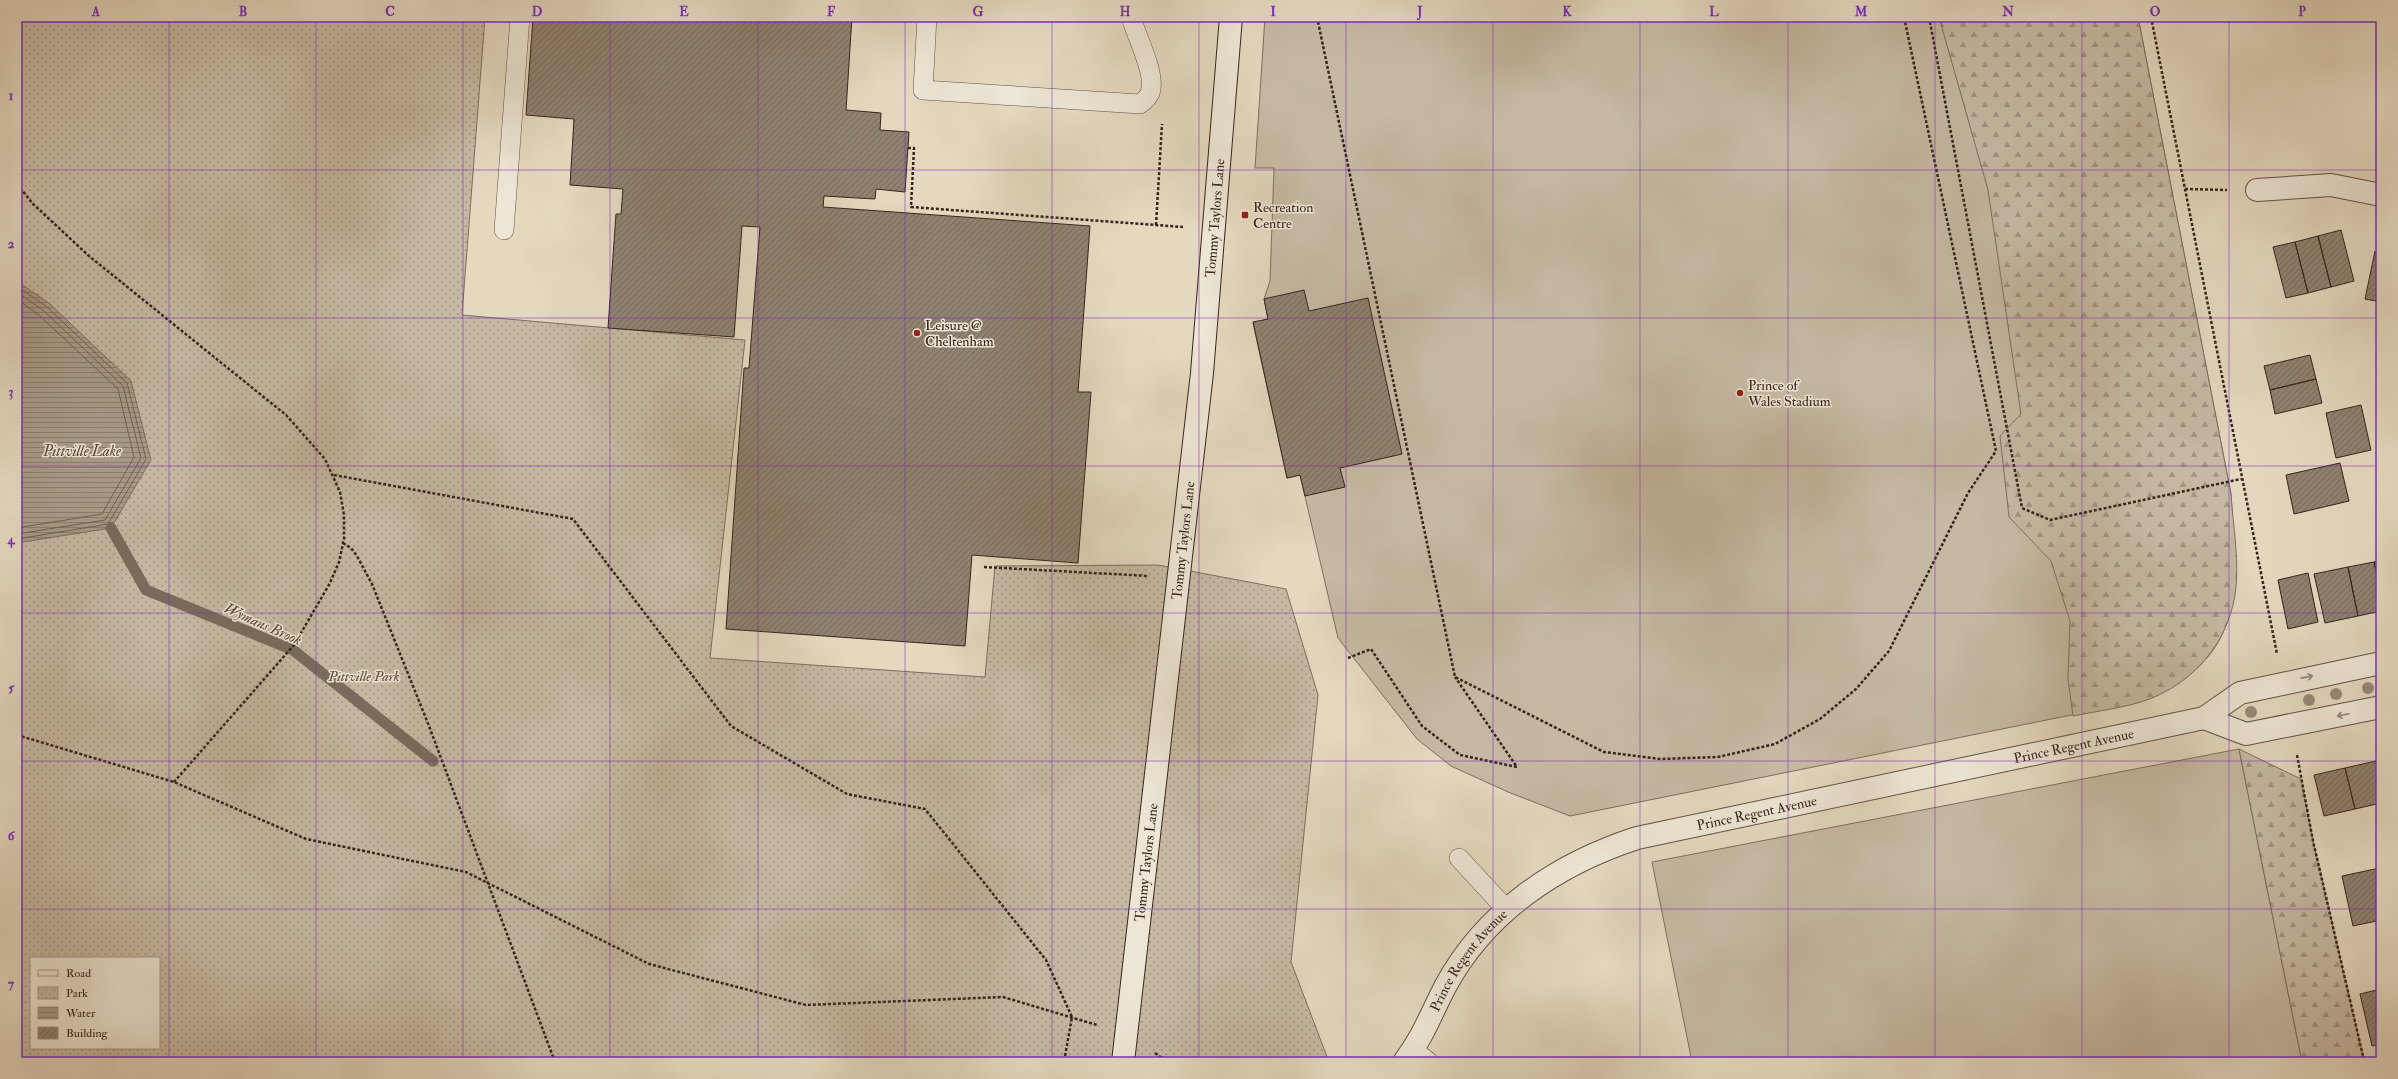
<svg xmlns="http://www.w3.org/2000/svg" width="2398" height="1079" viewBox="0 0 2398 1079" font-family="'IM FELL Double Pica',serif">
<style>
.grass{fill:#c6b9a3;stroke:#7e6e60}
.forest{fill:url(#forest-firs);stroke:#7e6e60}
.park{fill:url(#park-dots);stroke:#7e6e60;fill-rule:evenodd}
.water{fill:url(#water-rules);stroke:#7a6b5d}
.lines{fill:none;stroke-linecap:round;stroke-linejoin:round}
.shore{stroke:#6e6052;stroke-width:1}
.stream{stroke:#7a6b5d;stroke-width:11}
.building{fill:url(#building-hatch);stroke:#35241c}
.lane-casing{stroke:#615145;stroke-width:20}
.street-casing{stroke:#615145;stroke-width:24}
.secondary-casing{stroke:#35241c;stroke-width:24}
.path{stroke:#35241c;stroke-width:2.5;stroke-dasharray:3 2;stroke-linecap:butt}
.lane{stroke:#ede6d5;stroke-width:19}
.street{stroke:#ede6d5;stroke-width:22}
.secondary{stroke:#ede6d5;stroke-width:22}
.tree{fill:#988978}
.oneway{stroke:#918578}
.grid{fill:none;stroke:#7b2cbf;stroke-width:1;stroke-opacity:0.55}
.poi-dot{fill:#8f2418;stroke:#ede6d5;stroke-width:1.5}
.labels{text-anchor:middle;stroke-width:3;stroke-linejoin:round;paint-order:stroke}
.poi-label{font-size:14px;fill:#35241c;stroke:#ede6d5;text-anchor:start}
.street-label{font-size:14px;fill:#35241c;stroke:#ede6d5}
.park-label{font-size:14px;font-style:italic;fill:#59493e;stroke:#ede6d5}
.water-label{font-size:15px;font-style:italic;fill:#58483c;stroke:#ede6d5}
.neatline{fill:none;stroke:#7b2cbf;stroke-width:1.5}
.grid-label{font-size:13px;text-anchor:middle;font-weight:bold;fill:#7b2cbf}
</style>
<defs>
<pattern id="forest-firs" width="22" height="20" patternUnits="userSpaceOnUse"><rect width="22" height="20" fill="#c6b9a3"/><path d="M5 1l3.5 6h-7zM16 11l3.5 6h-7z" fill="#a29684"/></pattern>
<pattern id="park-dots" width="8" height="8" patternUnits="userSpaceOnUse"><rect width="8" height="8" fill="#c6b9a3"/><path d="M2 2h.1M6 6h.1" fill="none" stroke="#a29684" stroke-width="1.8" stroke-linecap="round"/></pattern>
<pattern id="water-rules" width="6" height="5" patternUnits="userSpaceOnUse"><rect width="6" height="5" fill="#a89b88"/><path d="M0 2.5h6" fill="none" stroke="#8a7e6e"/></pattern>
<pattern id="building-hatch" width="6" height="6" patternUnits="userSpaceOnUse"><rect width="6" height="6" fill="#908271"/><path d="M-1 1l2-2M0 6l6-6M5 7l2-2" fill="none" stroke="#766a5c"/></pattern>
</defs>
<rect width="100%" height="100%" fill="#e4d8bf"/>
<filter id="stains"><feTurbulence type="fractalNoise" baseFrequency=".005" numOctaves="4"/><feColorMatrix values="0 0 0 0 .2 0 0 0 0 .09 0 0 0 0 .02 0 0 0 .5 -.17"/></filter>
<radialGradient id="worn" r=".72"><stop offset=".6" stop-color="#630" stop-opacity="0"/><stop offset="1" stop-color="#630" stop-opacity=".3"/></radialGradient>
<path class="grass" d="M1265 17H2138L2231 494C2237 589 2248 655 2146 700L1570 816 1508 792 1451 766 1417 739 1338 638 1300 475 1287 478 1253 323 1268 319 1264 299 1270 281 1274 168H1255Z
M2239 749 2302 1062H1692L1652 862Z"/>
<path class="forest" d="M1939 17H2138L2231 494C2233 527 2240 563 2235 595 2227 644 2193 683 2147 700 2124 708 2097 711 2073 716L2068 679 2070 621 2051 561 2009 517 2000 436 2021 414 1988 190Z
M2239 749 2301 779 2313 841 2363 1056 2369 1062H2302Z"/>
<path class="park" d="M17 17H485L462 315 745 340 710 658 985 677 995 566 1158 565 1286 589 1318 695 1291 962 1329 1062H17ZM31 958H159V1048H31Z"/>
<path class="water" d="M17 281 50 304 131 381 151 460 111 528 17 543Z"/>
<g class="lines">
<path class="shore" d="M17 286 47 307 127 383 146 459 108 524 17 539
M17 292 44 311 123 386 141 458 105 520 17 534
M17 299 40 316 118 389 134 457 102 514 17 528"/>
<path class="stream" d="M111 528 146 590 293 650 433 761"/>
</g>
<path class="building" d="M533 17H852L846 110 881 113 880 130 909 132 905 192 876 189 875 199 824 196 823 207 1090 226 1078 392H1091L1078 563 972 555 965 646 726 629 744 368H749L760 227 742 226 734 337 608 328 616 214H621L623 189 570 185 574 119 526 115Z
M2341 230 2354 281 2331 287 2318 236Z
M2318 236 2331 287 2308 293 2295 242Z
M2295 242 2308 293 2286 298 2273 247Z
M2375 251 2381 252V302L2365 299Z
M1304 290 1309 311 1368 298 1402 454 1340 468 1345 487 1305 496 1300 475 1287 478 1253 322 1268 319 1264 299Z
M2310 355 2316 379 2270 390 2264 366Z
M2316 379 2322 403 2275 414 2270 390Z
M2361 405 2371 450 2336 458 2326 413Z
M2340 463 2349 501 2294 514 2286 475Z
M2381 560V594L2374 562Z
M2374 562 2381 594V611L2358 616 2348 567Z
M2348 567 2358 616 2325 623 2314 574Z
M2308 573 2318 622 2288 629 2278 580Z
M2381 760V783L2376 761Z
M2376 761 2381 783V803L2355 809 2345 768Z
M2345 768 2355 809 2324 816 2314 775Z
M2380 868 2381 920 2353 926 2342 876Z
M2381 989V1044L2372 1046 2360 994Z"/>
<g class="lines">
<g class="lane-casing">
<path id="lane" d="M927 17 923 90 1140 104C1144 101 1148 98 1150 93 1157 75 1136 36 1131 17
M504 230 520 17
M1459 858 1507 910
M1413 1050 1429 1062"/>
</g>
<g class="street-casing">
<g id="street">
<path d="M2257 190 2331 185 2381 195"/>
<path d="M2204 718 2246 734 2381 707"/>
<path id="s1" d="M1404 1062C1423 1037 1431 1014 1445 987 1485 912 1557 864 1637 838L2204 718 2240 693 2381 663"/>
</g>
</g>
<g class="secondary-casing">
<g id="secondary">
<path id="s2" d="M1123 1062 1202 373 1231 17"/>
</g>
</g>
<path class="path" d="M1317 17 1455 677 1604 752 1660 759 1718 757 1775 744 1820 719 1856 689 1889 651 1968 493 1996 451 1904 17
M1929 17 2022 508 2050 520 2241 479
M2151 17 2277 654
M908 148H914L911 207 1183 227
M17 184 33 204 89 256 286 415 325 459 340 492 344 515V539L339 562 330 583 294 645 174 782
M2185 189 2227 190
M1156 225 1162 124
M334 475 573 519 731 726 847 794 925 809 1046 960 1072 1017 1064 1062
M343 543 351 548 357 556 372 584 429 726 555 1062
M984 567 1149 576
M1348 658 1371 649 1422 726 1460 755 1517 767 1455 677
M17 735 174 782 306 839 466 872 649 964 806 1005 1003 997 1097 1025
M2297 755 2313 841 2363 1056 2369 1062
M1155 1053 1167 1062
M2363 1062V1056"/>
<use href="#lane" class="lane"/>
<use href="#street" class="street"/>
<use href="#secondary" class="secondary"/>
</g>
<g class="tree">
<circle cx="2368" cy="688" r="6"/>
<circle cx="2336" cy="694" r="6"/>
<circle cx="2309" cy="700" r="6"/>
<circle cx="2251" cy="712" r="6"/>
</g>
<defs><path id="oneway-shaft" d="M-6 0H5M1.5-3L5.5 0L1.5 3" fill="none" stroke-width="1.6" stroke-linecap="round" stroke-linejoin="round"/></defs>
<g class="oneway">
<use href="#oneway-shaft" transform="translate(2307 677) rotate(-11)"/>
<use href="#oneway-shaft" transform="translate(2343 715) rotate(168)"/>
</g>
<path class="grid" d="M169 17V1062M316 17V1062M463 17V1062M610 17V1062M758 17V1062M905 17V1062M1052 17V1062M1199 17V1062M1346 17V1062M1493 17V1062M1640 17V1062M1788 17V1062M1935 17V1062M2082 17V1062M2229 17V1062M17 170H2381M17 318H2381M17 466H2381M17 613H2381M17 761H2381M17 909H2381"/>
<g class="poi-dot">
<rect x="1241" y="211" width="8" height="8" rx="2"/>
<circle cx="917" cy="333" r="4"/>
<circle cx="1740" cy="393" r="4"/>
</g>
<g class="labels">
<g class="poi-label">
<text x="1253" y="212">Recreation<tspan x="1253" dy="16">Centre</tspan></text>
<text x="925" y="330">Leisure @<tspan x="925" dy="16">Cheltenham</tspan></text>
<text x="1748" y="390">Prince of<tspan x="1748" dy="16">Wales Stadium</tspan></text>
</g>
<g class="street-label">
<text dy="5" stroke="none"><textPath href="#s2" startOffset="849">Tommy Taylors Lane</textPath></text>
<text dy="5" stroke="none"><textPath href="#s2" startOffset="525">Tommy Taylors Lane</textPath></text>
<text dy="5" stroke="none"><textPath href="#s1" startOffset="781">Prince Regent Avenue</textPath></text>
<text dy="5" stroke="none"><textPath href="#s1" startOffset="457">Prince Regent Avenue</textPath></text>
<text dy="5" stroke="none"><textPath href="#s2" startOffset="201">Tommy Taylors Lane</textPath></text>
<text dy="5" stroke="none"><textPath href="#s1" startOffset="121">Prince Regent Avenue</textPath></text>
</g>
<g class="park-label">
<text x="364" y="681">Pittville Park</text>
</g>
<g class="water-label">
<text x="82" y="456">Pittville Lake</text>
<text transform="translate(263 624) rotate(24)" y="5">Wymans Brook</text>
</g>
</g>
<rect width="2398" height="1079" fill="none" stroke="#e4d8bf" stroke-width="44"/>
<rect x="30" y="957" width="130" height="92" fill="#ede6d5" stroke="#a3988b"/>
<rect x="38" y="970" width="20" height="6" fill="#ede6d5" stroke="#a3988b"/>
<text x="66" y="977" font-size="12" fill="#35241c">Road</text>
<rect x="38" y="987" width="20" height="12" fill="url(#park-dots)" stroke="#a3988b"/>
<text x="66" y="997" font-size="12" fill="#35241c">Park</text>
<rect x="38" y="1007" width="20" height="12" fill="url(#water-rules)" stroke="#a3988b"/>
<text x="66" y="1017" font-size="12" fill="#35241c">Water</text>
<rect x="38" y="1027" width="20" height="12" fill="url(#building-hatch)" stroke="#a3988b"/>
<text x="66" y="1037" font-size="12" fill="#35241c">Building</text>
<rect x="22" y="22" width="2354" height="1035" class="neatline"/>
<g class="grid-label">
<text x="96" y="16">A</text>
<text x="243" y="16">B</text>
<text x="390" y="16">C</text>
<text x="537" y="16">D</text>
<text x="684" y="16">E</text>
<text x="831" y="16">F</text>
<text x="978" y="16">G</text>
<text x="1125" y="16">H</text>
<text x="1273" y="16">I</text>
<text x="1420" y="16">J</text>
<text x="1567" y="16">K</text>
<text x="1714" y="16">L</text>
<text x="1861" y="16">M</text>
<text x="2008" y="16">N</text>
<text x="2155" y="16">O</text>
<text x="2302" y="16">P</text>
<text x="11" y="100">1</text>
<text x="11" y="248">2</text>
<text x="11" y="396">3</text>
<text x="11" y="544">4</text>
<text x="11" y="692">5</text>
<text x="11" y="840">6</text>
<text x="11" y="988">7</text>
</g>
<rect width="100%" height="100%" filter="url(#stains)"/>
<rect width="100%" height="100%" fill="url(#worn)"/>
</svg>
